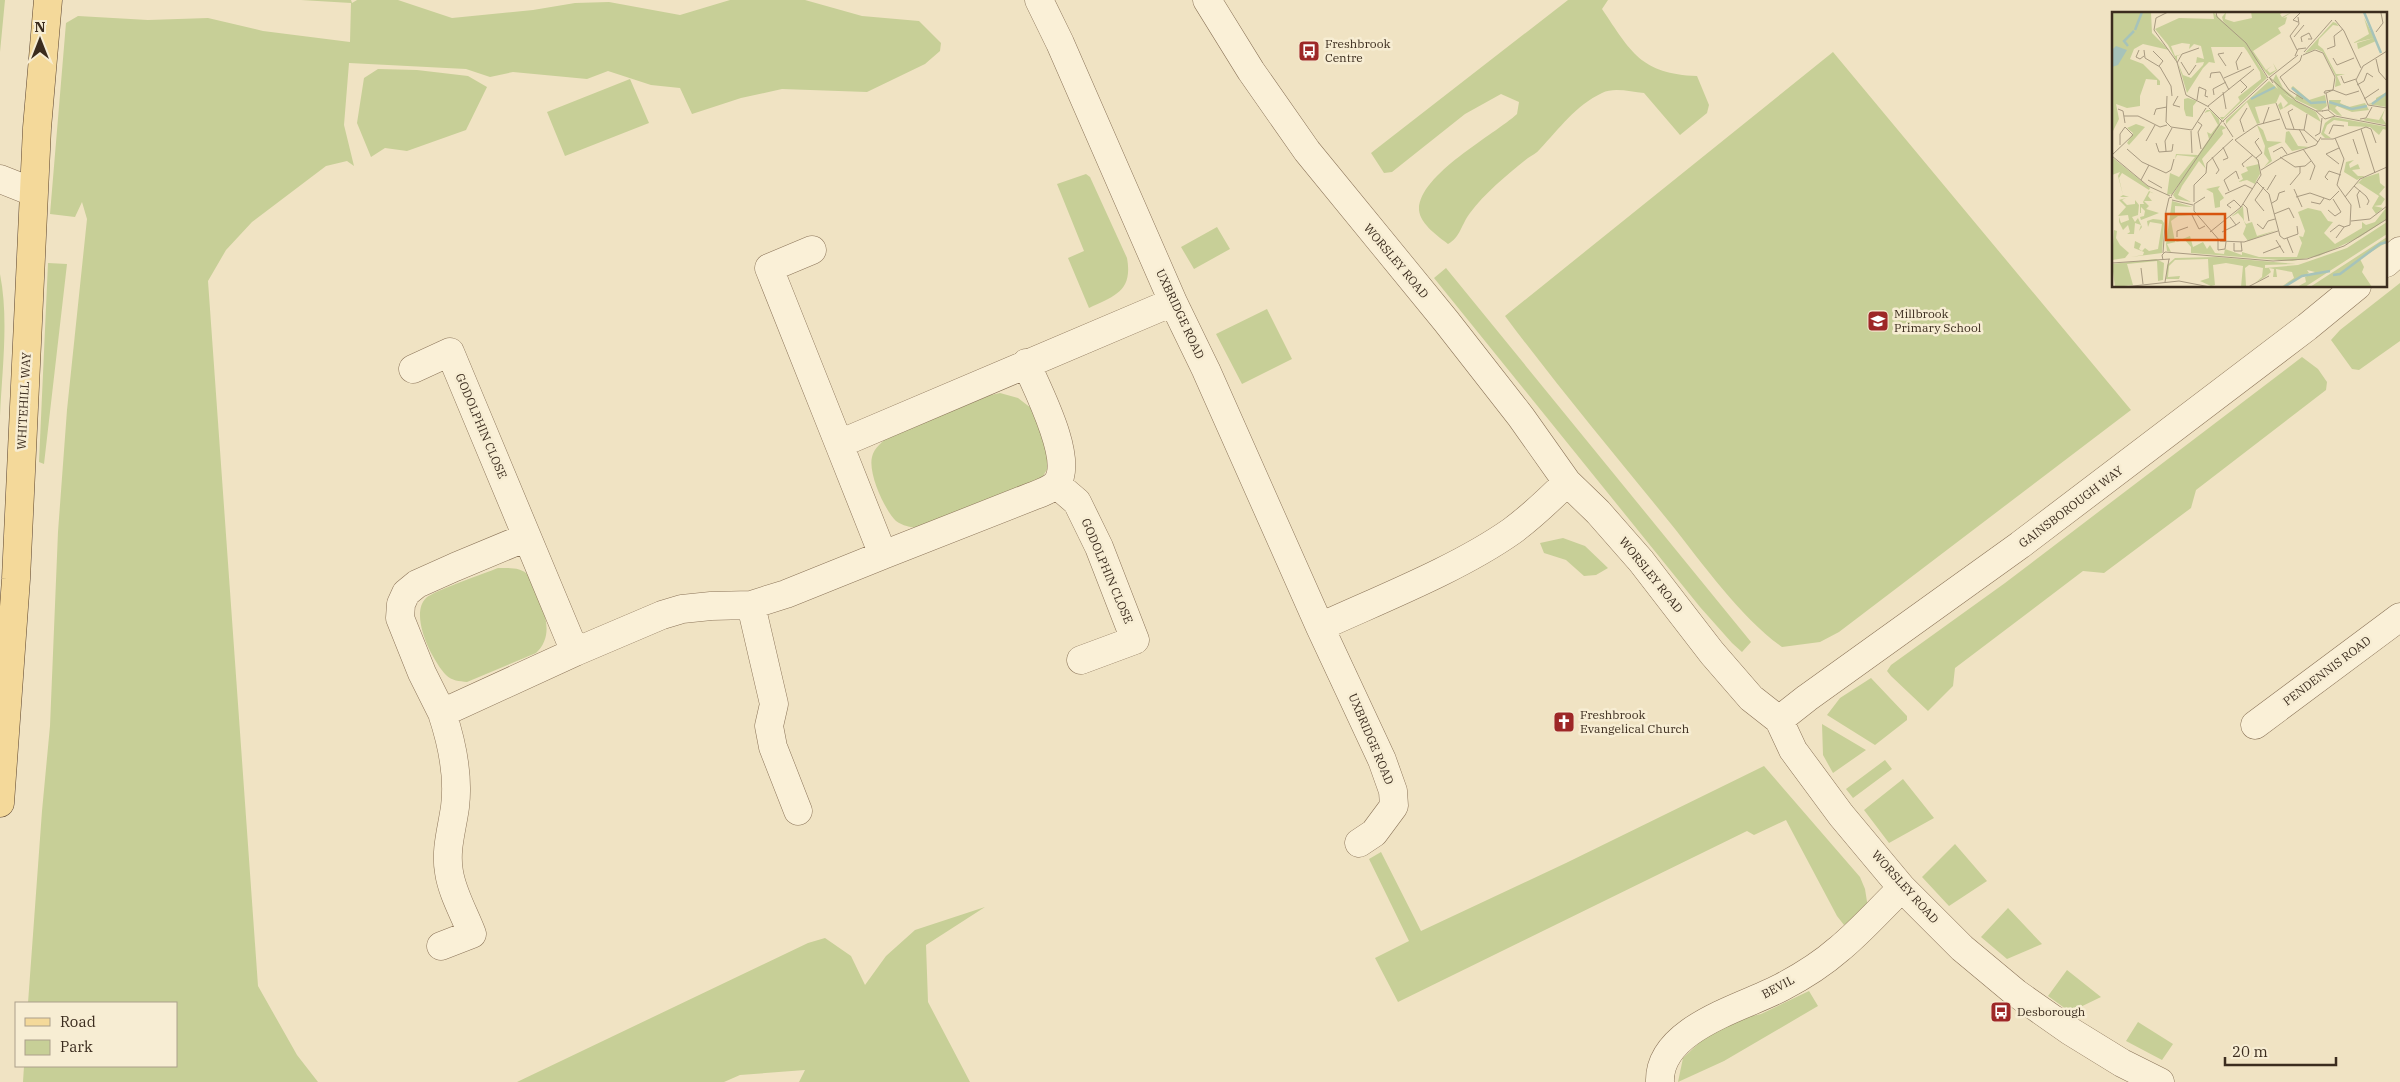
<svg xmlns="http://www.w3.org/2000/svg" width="2400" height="1082" viewBox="0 0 2400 1082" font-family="'IBM Plex Serif',serif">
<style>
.green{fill:#c7cf97}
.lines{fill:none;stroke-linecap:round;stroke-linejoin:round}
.minor-casing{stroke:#8b7459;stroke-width:29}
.major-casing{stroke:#59422e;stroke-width:29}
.minor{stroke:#faf0d7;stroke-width:28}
.major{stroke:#f4d99a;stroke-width:28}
.labels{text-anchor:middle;stroke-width:5;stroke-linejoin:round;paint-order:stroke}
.poi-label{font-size:12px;fill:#3b2c1e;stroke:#f7edd3;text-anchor:start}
.street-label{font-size:12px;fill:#3b2c1e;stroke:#f7edd3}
.inset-river{fill:none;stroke:#a6c3ba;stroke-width:2.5}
.inset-road{fill:none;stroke:#a89a81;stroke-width:1}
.view{fill:#d7540e;fill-opacity:0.15;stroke:#d7540e;stroke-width:2.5}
.inset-edge{fill:none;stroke:#3b2c1e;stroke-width:2.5}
</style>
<rect width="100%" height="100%" fill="#f0e3c3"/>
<path class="green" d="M0 0H5L0 52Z
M301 0H351L352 3 357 0H398L452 18 533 10 575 3 609 2 680 15 730 0H805L862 16 919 21 941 43 940 51 925 64 867 92 782 89 741 98 692 114 680 88 651 85 608 71 587 79 513 72 490 77 466 69 349 63 344 125 354 166 347 161 326 166 252 222 226 250 208 281 258 986 297 1055 318 1082H23L24 1066H176V1003H28L42 811 50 726 58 532 67 410 87 219 82 202 75 217 50 214 66 23 78 16 148 20 208 18 263 31 350 42 351 3Z
M1568 0H1608L1602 9C1631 52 1641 74 1697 76L1709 105 1707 113 1680 135 1644 93C1631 92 1614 87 1602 93 1576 105 1559 129 1540 149 1537 153 1532 155 1528 158 1508 174 1485 193 1470 213 1462 223 1460 238 1448 244 1439 237 1420 224 1419 210 1418 175 1494 135 1517 114L1519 102 1501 94 1465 114 1392 172 1384 173 1371 153Z
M1833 52 2131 410 1839 632 1820 642 1782 647C1742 619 1702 563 1671 524 1615 455 1558 387 1505 316Z
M378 69 417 70 468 76 487 87 466 130 407 151 385 148 371 157 357 123 364 78Z
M630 79 649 123 565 156 547 112Z
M1086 174 1090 177 1127 258C1133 291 1115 296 1089 308L1068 258 1084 251 1057 184Z
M1217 227 1230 249 1194 269 1181 247Z
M48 263 67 264 44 464 39 462Z
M1446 268 1751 642 1742 652 1732 643 1700 607 1434 278Z
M0 274C9 319 2 370 0 416Z
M2400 283V341L2359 370 2352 369 2331 340 2340 330Z
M1267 309 1292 359 1242 384 1216 334Z
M2302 357 2318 369 2327 382 2326 390 2196 490 2191 508 2104 573 2083 571 1955 668 1953 686 1928 711 1891 676 1887 671 1891 665 2005 583Z
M1000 393 1018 398 1031 408 1049 449 1050 464 1042 478 918 528C910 527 903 526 896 521 884 509 868 473 872 457 874 448 882 442 889 436L982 397Z
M1563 538 1585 546 1608 568 1596 575 1584 576 1566 560 1544 553 1540 543Z
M498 568C509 568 521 567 528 575 539 600 559 631 536 653L467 682C459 681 452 681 446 675 432 660 409 615 426 598 433 591 486 573 498 568Z
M1871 678 1907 716V720L1875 745 1827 715 1840 698Z
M1822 724 1866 750 1833 773 1823 755Z
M1885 760 1892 769 1853 798 1846 789Z
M1764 766 1860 877 1865 889 1868 908 1844 925 1837 916 1786 820 1754 835 1747 831 1398 1002 1375 958 1409 941 1369 859 1381 852 1421 931 1566 863Z
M1903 779 1934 818 1889 843 1864 810Z
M1955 844 1987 881 1949 906 1922 877Z
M985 907 926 945 928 1002 970 1082H799L805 1070 740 1075 724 1082H517L808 943 825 938 851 956 865 985 886 956 915 930Z
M2008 908 2042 944 2007 959 1981 937Z
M2067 970 2101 997 2070 1012 2048 996Z
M1809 991 1818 1006 1724 1061 1678 1082 1683 1058 1713 1030 1740 1019 1761 1014Z
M2138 1022 2173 1044 2162 1060 2126 1041Z"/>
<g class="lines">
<g class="minor-casing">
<path id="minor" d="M1039 0 1060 43 1173 302 1206 370 1320 627C1381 599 1458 569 1512 531 1532 516 1550 499 1567 482
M1207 0 1251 71 1307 151 1446 321 1521 417 1567 482 1598 512 1641 561 1712 653 1751 698 1779 720 1793 750 1841 815 1902 888 1962 948 2016 993 2070 1031 2122 1063 2160 1082
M0 179 33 192
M812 250 769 268 839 444 1173 302
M2386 263 2400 251
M413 369 450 352 575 652
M839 444 883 555 1033 496C1041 493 1052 489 1057 483 1074 458 1037 389 1026 363
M1056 484 1077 502 1099 547 1135 640 1081 660
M751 605 774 704 769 726 773 747 798 811
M1320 627 1382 760 1393 791 1394 806 1374 833 1359 843
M442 713 422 673 400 618 401 604 406 593 417 584 455 567 527 537
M1779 720 1807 698 2020 545 2307 327 2357 286
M2255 725 2400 617
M441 946 472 934C465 915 452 893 449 872 445 850 452 829 455 807 459 775 452 743 442 713L575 652 662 615 682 609 711 606 751 605 786 594 883 555
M1660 1082C1658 1028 1745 1007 1782 987 1801 977 1823 963 1839 949 1861 931 1881 908 1902 888"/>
</g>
<g class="major-casing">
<path id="major" d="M0 803 16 579 37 128 48 0"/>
</g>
<use href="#minor" class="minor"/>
<use href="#major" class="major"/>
</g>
<defs>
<g id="bus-square" transform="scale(1.125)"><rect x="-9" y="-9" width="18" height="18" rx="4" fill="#9d2727" stroke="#f7edd3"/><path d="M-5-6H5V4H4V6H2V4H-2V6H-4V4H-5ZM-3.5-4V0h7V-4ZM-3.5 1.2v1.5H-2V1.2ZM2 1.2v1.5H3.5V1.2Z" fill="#fff"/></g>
<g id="school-square" transform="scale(1.125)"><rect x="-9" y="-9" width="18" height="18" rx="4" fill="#9d2727" stroke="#f7edd3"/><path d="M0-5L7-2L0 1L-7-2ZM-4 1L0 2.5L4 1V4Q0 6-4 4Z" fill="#fff"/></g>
<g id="church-square" transform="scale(1.125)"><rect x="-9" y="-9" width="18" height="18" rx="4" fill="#9d2727" stroke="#f7edd3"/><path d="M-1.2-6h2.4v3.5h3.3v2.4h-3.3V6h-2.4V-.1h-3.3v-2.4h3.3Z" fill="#fff"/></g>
</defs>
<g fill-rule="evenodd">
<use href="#bus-square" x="1309" y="51"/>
<use href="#school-square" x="1878" y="321"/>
<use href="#church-square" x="1564" y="722"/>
<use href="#bus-square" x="2001" y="1012"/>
</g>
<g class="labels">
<g class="poi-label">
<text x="1325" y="48">Freshbrook<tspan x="1325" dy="14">Centre</tspan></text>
<text x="1894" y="318">Millbrook<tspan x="1894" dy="14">Primary School</tspan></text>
<text x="1580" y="719">Freshbrook<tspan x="1580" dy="14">Evangelical Church</tspan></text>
<text x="2017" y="1016">Desborough</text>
</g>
<g class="street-label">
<text transform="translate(1396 261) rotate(50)" y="4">WORSLEY ROAD</text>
<text transform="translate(1180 314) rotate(65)" y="4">UXBRIDGE ROAD</text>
<text transform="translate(24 401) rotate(-87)" y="4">WHITEHILL WAY</text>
<text transform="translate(481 426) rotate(67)" y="4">GODOLPHIN CLOSE</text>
<text transform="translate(2071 507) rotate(-37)" y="4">GAINSBOROUGH WAY</text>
<text transform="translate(1107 571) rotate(67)" y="4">GODOLPHIN CLOSE</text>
<text transform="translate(1651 575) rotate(51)" y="4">WORSLEY ROAD</text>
<text transform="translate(2327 671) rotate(-37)" y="4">PENDENNIS ROAD</text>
<text transform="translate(1371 739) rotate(67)" y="4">UXBRIDGE ROAD</text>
<text transform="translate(1905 887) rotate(48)" y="4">WORSLEY ROAD</text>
<text transform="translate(1778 987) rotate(-28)" y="4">BEVIL</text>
</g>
</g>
<g transform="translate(2112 12)">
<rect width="275" height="275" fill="#f0e3c3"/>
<path d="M0 0H39L40 21 57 38 31 32 22 37 18 47 31 52 48 69V73H45V68L34 67 28 84H21H28V94L15 96 4 92 7 107 0 121ZM101 0 132 30 155 66 110 108 108 105H112L128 89 126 85 149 67 148 60 135 39 132 35H99L103 51 97 50 91 56 75 81 66 51 71 63 79 66 91 53 92 50 84 51 85 45 92 47 89 34 82 32 77 37 78 32 70 31 59 34 63 44 70 42 65 44V50L56 33 43 17 67 6 102 7ZM114 0 113 7 122 10 140 6 139 0H172L168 2 170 5 180 0 171 6 175 5 173 12 166 16 169 21 141 39 154 58 160 54 155 58 158 61 164 58 161 51 165 58 157 64 111 9 110 5ZM252 6 264 29 246 37 245 31 262 26 241 31 257 22ZM221 10 224 11 227 14 221 13 207 27 206 33 211 37 224 62H233L225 64 229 73 223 75 224 65 211 40 204 37 193 41ZM164 62 171 76 183 86 185 82 179 76 181 74 197 88 213 83 215 94 208 99 170 81 204 100 209 110 179 92 168 98 166 93 169 90 171 96 176 91 168 82 164 91 143 95 148 111 145 112 135 90 114 112V108L157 69 166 77 161 68ZM275 80V95L256 92 264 90V86ZM76 86 85 89 81 94V105L74 104 72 97V87ZM217 88H229L228 91 237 95 253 91 257 98 240 100 225 94 223 96 230 104 251 108 255 106 267 108 273 97 270 106 275 113 225 103 217 97ZM95 98H98L107 107 108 114 60 182 55 183 58 161 67 165 83 145 65 143 63 147 64 142 86 143 97 127 95 120 99 122 106 113 98 99 92 101ZM221 105 275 115V118L271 117 267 123 258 115 236 114V110L222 108 215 113 212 121 219 126H213L209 122 213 111ZM24 112 33 115 17 133 15 131 21 121 15 116ZM109 113 114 116 110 118 111 122 90 147 94 157 87 149 70 174 66 183 79 190 64 187 61 183 71 165ZM145 113 151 118 155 129 170 130 156 136 160 149 152 155 157 149 152 142 153 134ZM177 119 186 134 198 135 180 139 173 130 174 120ZM142 144 147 151 148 162 144 169 143 172 135 168 126 170 131 167 129 162 136 159 134 155 147 152ZM0 145 38 176 37 178 10 161 7 166 11 183 17 185H8L11 183 6 164 8 160 0 163ZM242 148 237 152 238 156 246 152 248 157 240 158 246 164H253L245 168 232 160 234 150ZM267 161 268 171 273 175 267 182 273 187 269 193 262 194 271 196 264 202 260 196 267 184 247 171 244 173 251 166ZM108 174 106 177 112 186 108 189V195L103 196 101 181 94 177ZM37 179 43 182 38 180 36 184 40 189H32L37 194 34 197 47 201 29 208 28 205 32 204 33 199 29 195V201H28V192H32L31 190ZM14 186 10 188 15 193 23 192V188L27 193 26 203 20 205 23 210 26 206 30 215 27 219 29 213 23 211 22 222H15L18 220 16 213 11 218 7 210V205L9 211 17 208 16 203 6 204 14 195 7 188ZM60 189 81 195 63 194V202L77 203 66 204 59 209 63 230 78 224 81 235 91 230 95 237 98 233 103 241 112 242 113 237 130 243V240L147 245H185L190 231 187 224 191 225 193 219 186 200 196 196 209 199 216 209 221 210 212 221 223 232 250 216V210L254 213 263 210 274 196 275 207 248 225 207 244 180 249 79 241V235L73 228 55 232 59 240 55 239 54 232ZM131 194 132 209 134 212 140 210 145 224 165 218 136 229 131 222 134 214 131 207 126 201 119 205ZM41 207 50 208 52 211 50 241 19 245 31 243 32 240 22 236 23 229 29 232 27 237 30 239 33 236 37 239 46 237 50 212 38 210 36 215 35 209ZM275 210V222L193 275H185L194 270 193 265 203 260 195 258 197 261 169 275 182 266 180 260 164 257 165 265H161L162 257 157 256 159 260 153 265 143 271 150 265 151 256 137 253 133 256 134 274 129 275 131 254 114 251 101 253 103 273 99 274 88 269 97 266 96 247 63 248 57 254 56 265 68 264 67 267H54L55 253 63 246 104 245 184 252 153 253V256L186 253 235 236ZM2 218 5 219 4 226 8 233 17 241 13 246 0 248ZM275 225V230L248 247 252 255 250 260 260 275H198ZM44 247 52 251 51 268 46 269 45 249 15 252 21 273 3 275 0 252Z" fill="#c7cf97"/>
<path d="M4 34 15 38 6 53 0 55V38Z" fill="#a6c3ba"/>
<path class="inset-river" d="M252 0 269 41M23 18 30 0M16 34 12 29 22 19M180 76 199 91 214 90M139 87 163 75M217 90 240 97 255 94M260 92 275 81M221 263 228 262 268 232 275 230M172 275 190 264 218 259"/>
<path class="inset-road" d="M56 0 44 6 42 18 65 50 74 83 97 95M104 0 105 5 134 31 156 66M223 8 232 19 249 56M186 10 181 8 189 0M264 20 271 11 269 1M182 25 192 13M190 30 189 25 197 21 200 27H196M215 37 223 34 222 24 231 17M27 38 24 45 28 47 32 44M32 38 33 46 48 55 59 74 60 84M185 38 178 24 187 12 186 5M41 39 51 49 47 54M275 39 251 54 244 68 256 93 275 96M192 40 220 8M112 41 106 42 114 54M190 43 188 49 168 65 177 78 191 87M191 43 203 38 211 41 223 65 221 78M183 44 186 37 194 36M221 46 225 53 242 46M264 47 267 60 275 69M69 50 77 63 84 53M65 51 70 42 87 36M126 58 124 50 130 40M229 64 232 71 244 67M158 65 186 43M98 66 99 61 108 60 117 78M112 66 139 54M128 68 135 75 129 81M161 71 157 65 184 89 204 99H211M245 73 252 69 255 61 261 65M221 78 234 83 247 79M221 78 214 81H212L213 79ZM111 80 114 97M214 81 217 98M102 83 101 77 114 70M55 84 54 110 59 115 80 118 94 96M66 84 61 93 68 95M252 87 267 77M85 88 87 75 94 78 93 84 96 85M164 91 174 117 192 118 206 130M96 94 142 57M97 96 110 109M6 97 11 99 13 111M181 97 176 100 182 117M204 99 213 107 223 104 275 114M210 99 216 98 223 104M42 103 44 97 55 95M12 104H26L48 115 55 113M248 107 254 106 260 95M111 109 156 67M86 110 90 113 86 120 89 137M112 111 121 125M151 112 157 95M187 117 195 131M249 117 263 161M192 118 195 102M79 119 80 141M132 120 128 108 135 96M217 122 221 113 232 114M203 124 208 121 210 106M223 126 232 147 225 173 239 193 238 213M209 127H221L254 115 259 117 264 131M241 127 246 142M123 128 145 113 168 107M34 129 43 113M44 131 47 140 60 139 61 132M111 135 116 146 111 148M227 136 214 142 227 152M15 137 30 150 54 161 59 158 62 147M191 137 203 154 198 168M54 139 53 129 60 116M161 140 170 135 175 142M0 143 21 123 13 115 8 122V133M0 144 36 174 58 184M100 145 107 158 104 162M168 145 183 155 193 154 199 149M144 146 150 141 143 130 147 126M132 155 130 152 141 143M149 158 172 144 204 133 209 125M29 168 37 153M36 168 50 176M216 168 213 165 217 159 229 163M145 170 157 182 168 224 172 227 186 222 185 214M178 173 188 161V155M242 174 254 184 257 189 255 193M182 177 190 195M155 178 164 163M248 178 245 183 248 196M117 179 112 168 124 159 127 167M113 182 133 173 141 177M59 184 110 109 112 110M93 185 82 192V199L108 229 132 230 166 219M184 185 198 181 218 188 227 179M233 185 248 167 275 155M60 188 81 193M82 190V173L94 161 95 151 121 127M199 190 208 192 212 186M160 191 165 188 167 181 173 179M131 192 135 196 137 209M119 196 115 193 122 188 129 195M216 198 223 204 229 200 221 187M152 199 143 188 152 175M79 201 87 217 93 214M162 202 177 196 182 206M118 205 124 213 128 210M239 209 258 207 275 194M145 212 151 217 156 209 163 207M98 220 129 195 149 163 146 148 123 128M110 220 124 213M218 220 227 213 232 215M65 225V219L76 215M175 226 181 241M224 226 232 215 238 213M106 228V238L113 237 114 230M164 228 172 241M122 231V239H130L129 230M51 241 54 199 57 186 60 185M151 241 169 234M51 248 50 243 53 240 161 249 195 247 232 234 275 207M0 251 58 247M29 256 31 272M53 270 57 247M12 275 67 269 98 275M136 275 157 264"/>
<path class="view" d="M54 202H113V228H54Z"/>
<rect width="275" height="275" class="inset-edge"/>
</g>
<rect x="15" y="1002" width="162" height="65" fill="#f7edd3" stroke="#aca08b"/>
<rect x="25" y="1018" width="25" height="8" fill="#f4d99a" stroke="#aca08b"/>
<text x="60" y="1027" font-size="15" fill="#3b2c1e">Road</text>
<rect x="25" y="1040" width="25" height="15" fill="#c7cf97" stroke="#aca08b"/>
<text x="60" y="1052" font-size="15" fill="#3b2c1e">Park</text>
<g transform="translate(40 40)" stroke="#f7edd3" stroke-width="4" paint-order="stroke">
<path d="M0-4L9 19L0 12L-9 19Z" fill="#3b2c1e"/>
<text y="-8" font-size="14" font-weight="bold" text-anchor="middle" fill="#3b2c1e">N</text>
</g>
<path d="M2225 1057v8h111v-8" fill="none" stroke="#3b2c1e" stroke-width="2.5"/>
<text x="2232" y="1057" font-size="15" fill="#3b2c1e" stroke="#f7edd3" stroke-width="4" paint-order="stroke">20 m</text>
</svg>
